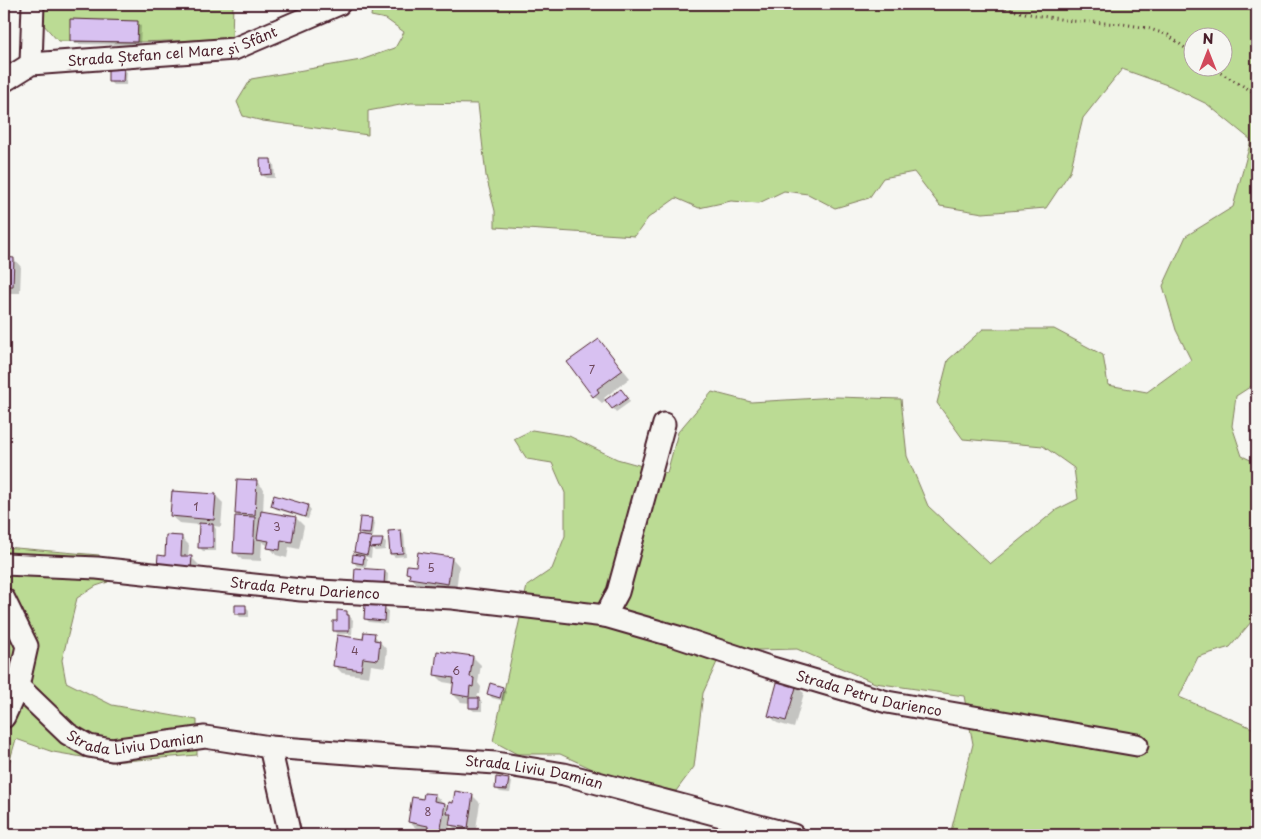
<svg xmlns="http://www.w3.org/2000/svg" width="1261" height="839" viewBox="0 0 1261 839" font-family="'Playpen Sans',sans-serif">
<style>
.green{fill:#bbdb94;stroke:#827d60;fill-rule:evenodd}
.shadow{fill:#0003}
.building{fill:#d8c1f1;stroke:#4a1f2b}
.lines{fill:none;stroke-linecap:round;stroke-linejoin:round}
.street-casing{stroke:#4a1f2b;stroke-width:25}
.path{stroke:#4a1f2b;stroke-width:3;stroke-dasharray:1 4;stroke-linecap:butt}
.street{stroke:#f6f6f2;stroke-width:21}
.labels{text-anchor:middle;stroke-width:5;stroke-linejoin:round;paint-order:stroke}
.number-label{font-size:11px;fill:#6e485c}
.street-label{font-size:14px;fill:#4a1f2b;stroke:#f6f6f2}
</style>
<rect width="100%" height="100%" fill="#f6f6f2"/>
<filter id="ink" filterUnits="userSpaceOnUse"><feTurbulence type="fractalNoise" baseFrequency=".02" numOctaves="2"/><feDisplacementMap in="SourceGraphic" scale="10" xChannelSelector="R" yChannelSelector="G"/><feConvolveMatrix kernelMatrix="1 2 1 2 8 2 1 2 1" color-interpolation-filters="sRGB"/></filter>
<g filter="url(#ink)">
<path class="green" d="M43 4H233L232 39 137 42 58 41 43 24Z
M374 4H1257V387L1253 385 1236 396 1232 426 1242 456 1257 463V615L1230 647 1198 657 1179 697 1257 730V835H950L973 744 964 696 875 683 797 649 722 651 703 693 694 767 676 791 610 777 560 754H517L493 741 527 586 552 569 565 536V493L552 463 527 459 514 439 532 430 569 436 617 459 667 473 678 432 712 392 751 402 837 397 901 399 907 456 928 506 990 564 1056 510 1078 499 1074 468 1043 446 963 439 937 403 948 360 983 329H1054L1103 355 1108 385 1147 392 1191 360 1176 330 1163 286 1186 236 1233 207 1251 140 1207 104 1170 86 1122 69 1083 118 1070 172 1046 208 983 213 940 206 914 172 883 178 869 198 835 208 808 194 784 191 759 203 731 201 699 208 676 198 648 218 635 236 495 227V211L486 176 478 104 411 103 368 111V135L263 121 243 116 237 102 251 79 361 60 395 48 404 32 386 19 371 16 372 8ZM1194 38H1224V68H1194Z
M4 547 99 555 108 582 96 586 77 598 62 660 66 682 112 705 197 720V755L112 762 53 752 16 739 4 781Z"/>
<path class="shadow" d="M137 23 141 26 140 45 75 44 71 40Z
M123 68 127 72 126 85H113L109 81Z
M270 160 274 164 275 178H266L263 175Z
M4 259H14L21 267 20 293H4Z
M599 340 630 378 604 398 606 400 602 403 594 396Z
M625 394 630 402 616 412 613 408Z
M256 481 264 489 263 513 296 518 304 526 299 549 289 547 287 558 276 555 269 546 262 542 261 561 242 560 235 552 240 517 236 514Z
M215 495 223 503 221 527 214 526 216 529V551H203L199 547 200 525 179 523 171 516Z
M275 496 308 506 311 510 308 519 276 509 272 505Z
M371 519 375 523 373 537 368 536 373 541 382 540 386 543 385 550 375 551 372 548 371 558 363 556 367 560 366 567 357 566 354 562 360 556 355 552 364 537 359 532Z
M401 531 404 535 406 556 395 557 391 554Z
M181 537 189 545 188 557H191L199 565V576L166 557Z
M452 558 459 566 456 591 418 585 407 572 417 567Z
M384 571 388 574 387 588 359 586Z
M245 606 249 610V617H240L237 613Z
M384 607 388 611 387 624 369 622 366 619Z
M346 612 353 620 352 634H338L334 630Z
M374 635 387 650 385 667 371 665 369 677 342 673 335 666 364 640Z
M473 657 481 665 478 683 481 687 480 694H478L477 699 482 702V711H474L470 708V703L461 702 453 694 455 684 443 682 435 674Z
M796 686 804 693 794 728 777 723 769 715Z
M503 688 506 692 504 701 492 698 489 694Z
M508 780 512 783 510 793 500 792 496 788Z
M435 795 449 808 472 795 480 803 475 835 458 832 450 824 448 835H428L429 831 417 829 409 822 424 800Z"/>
<path class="building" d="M70 19 138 21 137 42 70 41Z
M108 66 124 67 123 82H108Z
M260 159H271L272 174 261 175Z
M4 257 14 258 13 286H4Z
M599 339 623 370 597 389 599 392 593 397 567 362Z
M621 389 628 398 612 409 605 400Z
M237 479 257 480 255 515 235 514Z
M172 491 216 494 214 520 170 516Z
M274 495 308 505 305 517 271 506Z
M261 511 296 517 292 542 281 540 280 550 267 548 269 541 257 539Z
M235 516 255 517 253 554 233 553Z
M360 517 372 518 370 534 358 533Z
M199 523 213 524V548H198Z
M401 530 403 553 390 554 388 531Z
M166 535 182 536 181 556H192L191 569 157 567 158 555 165 556Z
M357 535 371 537 367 555 354 552Z
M372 539H383L381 547 370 548Z
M418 552 452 557 448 584 409 578 410 574 406 573 407 565 416 566Z
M353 554 364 556 363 564 352 562Z
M355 568 385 570 384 585 354 583Z
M365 604 385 606 384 621 364 619Z
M235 605H246V614H235Z
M337 610 347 611V615H349V631H333V621H337Z
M364 632 375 633 374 640 380 641 378 660 363 658 361 670 333 666 337 635 363 639Z
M437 651 473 656 470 677 474 678 473 687 470 686 469 697 452 694 454 678 434 675Z
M778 679 797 684 786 721 768 716Z
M490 683 503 687 500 698 487 694Z
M469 698H479V708H469Z
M496 777 509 779 507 790 495 789Z
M455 791 473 794 468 828 449 825 451 814H447L449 802 453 803Z
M424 793 435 794 434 801 445 803 440 835H427L428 826 408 822 412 797 423 799Z"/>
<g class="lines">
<g class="street-casing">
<g id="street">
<path d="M31 64 33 4"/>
<path id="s1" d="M4 81 31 64 234 49 339 4"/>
<path id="s2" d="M4 564 97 568 301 590 452 598 605 616 678 637 769 667 887 702 1137 745"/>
<path d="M4 599 27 646 18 686 4 717"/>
<path d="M605 616 618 592 664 424"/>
<path id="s3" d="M18 686 68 734 89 746 112 750 205 737 270 747 402 757 496 763 564 774 793 835"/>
<path d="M270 747 290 835"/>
</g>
</g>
<path class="path" d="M986 4 1029 14 1072 21 1123 24 1147 28 1168 35 1194 55
M1212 68 1257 94"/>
<use href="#street" class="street"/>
</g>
</g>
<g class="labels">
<g class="number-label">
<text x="592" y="374">7</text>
<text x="196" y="511">1</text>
<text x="277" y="531">3</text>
<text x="431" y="572">5</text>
<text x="355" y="655">4</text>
<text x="456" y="675">6</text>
<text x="428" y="816">8</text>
</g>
<g class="street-label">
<text dy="5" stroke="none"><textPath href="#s1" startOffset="175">Strada Ștefan cel Mare și Sfânt</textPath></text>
<text dy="5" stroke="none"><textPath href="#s2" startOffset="302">Strada Petru Darienco</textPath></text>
<text dy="5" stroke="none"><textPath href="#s2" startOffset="879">Strada Petru Darienco</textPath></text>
<text dy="5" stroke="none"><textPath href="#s3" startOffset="139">Strada Liviu Damian</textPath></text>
<text dy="5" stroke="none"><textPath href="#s3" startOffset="542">Strada Liviu Damian</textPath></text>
</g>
</g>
<rect width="1261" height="839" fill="none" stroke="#f6f6f2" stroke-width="20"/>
<rect x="10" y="10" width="1241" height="819" fill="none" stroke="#4a1f2b" stroke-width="2" filter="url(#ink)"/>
<g transform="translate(1208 52)"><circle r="24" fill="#f6f6f2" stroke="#b1a0a2"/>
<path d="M0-4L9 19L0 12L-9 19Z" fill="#d1495b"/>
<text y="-8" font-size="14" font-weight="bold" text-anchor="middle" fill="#4a1f2b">N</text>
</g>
</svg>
